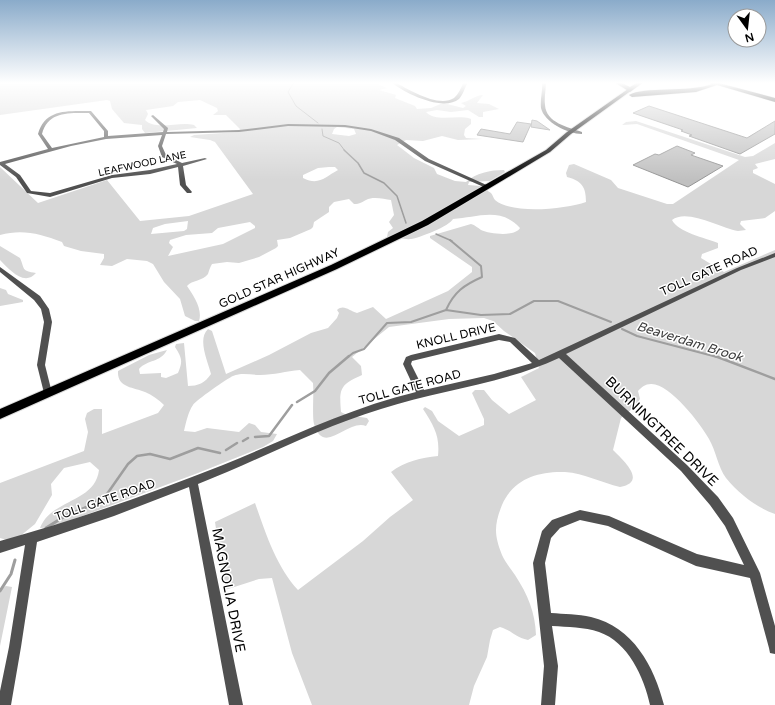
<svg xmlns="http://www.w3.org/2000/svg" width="775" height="705" viewBox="0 0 775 705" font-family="'Varela Round',sans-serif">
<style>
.green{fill:#d7d7d7;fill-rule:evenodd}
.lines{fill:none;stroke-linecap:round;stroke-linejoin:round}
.stream-far4{stroke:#9e9e9e;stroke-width:1}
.stream-far3{stroke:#9e9e9e;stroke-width:1.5}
.stream-far2{stroke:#9e9e9e;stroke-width:2}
.stream-far1{stroke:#9e9e9e;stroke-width:2.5}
.stream{stroke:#9e9e9e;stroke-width:3}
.building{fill:#c0c0c0;stroke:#949494}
.major-casing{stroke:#dbdbdb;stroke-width:2}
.highway-casing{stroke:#dbdbdb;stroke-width:1}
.minor{fill:#505050;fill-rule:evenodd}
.major{fill:#000;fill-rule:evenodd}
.highway{fill:#000;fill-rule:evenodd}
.labels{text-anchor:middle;stroke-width:3;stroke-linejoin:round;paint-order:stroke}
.far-street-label{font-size:10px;fill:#000;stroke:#fff}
.street-label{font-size:12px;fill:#000;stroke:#fff}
.water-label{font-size:13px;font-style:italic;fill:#3f3f3f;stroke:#fff}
.near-street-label{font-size:14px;fill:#000;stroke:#fff}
</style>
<rect width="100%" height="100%" fill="#fff"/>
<path class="green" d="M0 82H372L387 88 379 90 396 95 395 98 415 106 417 109 431 108 443 103 463 108 466 106 461 103C470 101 476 95 483 95L477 103 489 104 499 109 483 112V117H479L468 110 451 112 437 110 426 112C437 123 457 114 471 119V124L465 129 464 135 466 138 483 139 458 140 442 136 423 141 406 140 397 145 414 158 434 168 437 174 455 181 466 182C476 173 490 170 504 170L505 172 490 181 469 182 468 185 480 186 491 193C493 195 493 198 495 200 512 215 566 209 586 202 586 187 582 181 567 177L566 173 569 165 574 164 611 180 618 188 667 204H673L739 160 637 124 622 125 626 122 636 121 745 157 753 156 775 143V159L755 164 758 168 753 170V173L775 184V211L765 218 741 221 740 224 746 230 738 231C720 228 687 208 672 220 678 232 705 238 718 243V248L702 254 701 258 724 272 775 250V514C756 507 739 494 726 478 718 467 716 451 709 439 701 424 669 383 651 384 645 384 642 387 638 391L640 399 633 408 621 418 613 450C623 460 648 482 620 487 602 483 584 473 565 472 538 471 513 479 502 505 494 525 494 535 502 555 505 562 511 569 515 575 528 595 535 612 536 635L528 640C514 637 513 631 500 627L493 630 490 640 487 657 474 686 469 705H312L292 653 272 578 259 579 225 590 215 522 255 503C266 534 276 566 298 590L363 541 390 517 413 500 391 472C405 461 421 458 438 456 440 436 434 426 423 409L425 407 432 411 438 421 459 436 484 425V419L472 393 475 390H484L492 400 509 414 536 400 521 377 539 368 535 353 504 331 493 321 484 318 449 319 389 327 352 357 361 366 362 375C340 385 339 388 341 412L347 415 367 418 369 421 366 426C347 419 324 457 314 424 312 416 314 394 313 383L300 370C286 371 274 375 260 375 251 375 242 372 233 376 228 378 195 401 193 405 188 412 186 423 184 431L195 432 207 428 239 432 249 423 255 425 261 432 277 434 273 441 263 447 198 473 53 527 40 528C51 499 95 503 99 470L90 462 64 468 51 484 52 495 35 524 19 537 7 540 0 538V483L84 451 88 432 85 419 87 413 94 409H102V434L158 413 164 405C159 400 152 395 145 392 134 387 117 388 118 371L149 355 167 350C160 363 148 359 139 369L140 374 161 373V377L166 378 178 373C183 361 182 358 175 347L176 344 184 343 188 386C198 386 205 383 211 374 208 362 197 339 208 329L212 331 226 374 269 355 311 333 328 328 337 318 339 313 337 310C344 304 349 311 357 313L373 307 386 319 448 291 472 272V267L430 238V236L471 224C475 225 478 228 481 230 490 234 515 237 520 228 500 206 476 218 453 219 450 226 419 238 411 239 402 240 395 235 387 237L388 232 393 228 389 222 394 215 391 200C384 199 373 196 366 200 362 202 360 204 354 204L349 199 334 202 329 207V212L314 222 313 227 311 229 290 238 277 240 278 246 276 248 259 257 239 263 227 262 212 264C210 267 209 271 208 274 203 281 192 280 187 286 193 295 203 309 199 321H195L185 316 180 299 164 282 153 264 147 261 127 259 112 266 100 265 104 258V254L81 251 64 246 62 242C40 234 23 229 0 235V167L38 203 107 180 140 221 189 216 253 194 215 142 210 140 190 137 194 135 238 132 240 129 226 115H213L218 111 217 108 200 100 178 102 173 106 146 110 148 114 145 120C156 131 179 121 194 125L197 128 145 133 142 129V125L124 123 112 109 110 101 107 100 0 115ZM337 127 354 129 356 134 349 136 332 134 334 129ZM329 167H335L338 170C325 177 319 186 303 178V175L318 168ZM188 221 187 229 184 231 151 234 153 228 165 224ZM250 222 255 226V228L223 244 168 256 173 247 169 243 170 240 186 235 212 233 218 228Z
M0 246 20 258C25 269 21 271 36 273 24 287 9 269 0 260Z
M0 288 6 290 8 294 23 300V302L0 306Z
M6 586 12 587 0 646V589Z"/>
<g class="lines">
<path class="stream-far4" d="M294 82 288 92 296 106 318 123
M322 129 323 136 339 143 345 151"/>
<path class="stream-far3" d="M344 150 358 163 364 173 384 183 397 196 406 223
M436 234 452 241"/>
<path class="stream-far2" d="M446 310C454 292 464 285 482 277L481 266 450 240
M622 329 637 336 717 357
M348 357 353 353 364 349 387 323 411 322 446 310 481 315 510 314 534 301H558L611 322"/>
<path class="stream-far1" d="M715 356 775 379
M297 402 315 391 329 373 349 356
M255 437 269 436 292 405
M243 441 248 438
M226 450 237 443
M83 509 107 494 128 464 137 456 150 454 170 459 198 448 220 453"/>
<path class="stream" d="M46 528 65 516 85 508
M0 591 11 574 15 560"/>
</g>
<path class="building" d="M649 106 747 138 775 121V134L740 154 689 136 692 135 681 131 683 130 633 113Z
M532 120 537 121 550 130 531 127Z
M517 122 531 124 523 142 477 135 481 129 510 134Z
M677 146 695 153 691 155 723 166 688 187 633 165 655 154 659 155Z"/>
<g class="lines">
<g class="major-casing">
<path id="major" d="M628 89 632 90 571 134 550 152 428 225 337 269 0 419V409L331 265 422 221 546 150 567 132Z"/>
</g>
<g class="highway-casing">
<path id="highway" d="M614 82H620L630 87 638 82H644L630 92Z
M708 82H715L775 98V102L717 85 696 92 632 97 629 95C644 86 688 93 712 84Z"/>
</g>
<path class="minor" d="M391 82H395C409 90 439 108 454 98 459 94 461 87 464 82H468C465 87 463 95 459 99 443 112 404 93 391 82Z
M542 82H546C546 90 544 97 545 105 546 123 568 127 582 132V134C568 134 544 122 541 108 540 99 543 90 542 82Z
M79 111H91L108 131V136L163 132 164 129 151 116 153 115 168 128 167 132 239 130 288 124 345 125 371 129 399 138 429 159 491 187 486 188 425 161 395 140 371 131 345 127 288 126 239 132 166 134 162 146 166 155 182 163 205 158 207 159 183 166 186 185 192 192 191 193H187L180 185 178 167 150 174 112 178 50 197 27 193 16 177 0 165V162L48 149 38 134C44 113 60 111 79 111ZM89 113 104 131V137L52 148 42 134C48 111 69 113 89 113ZM162 135 158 146 162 157 177 164 150 170 112 175 50 193 31 191 20 175 5 164 71 146 106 139Z
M775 253V257L741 270 566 354 687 465 718 497 733 518 760 573 775 626V654L770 653 769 648 750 578 696 566 608 526 580 520 560 528 551 538 545 563 551 613C564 614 578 614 591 617 633 627 654 666 664 705H650C644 677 628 642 599 632 584 627 568 627 552 626L558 666 555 705H541L544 666 533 563 542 531 552 520 580 510 609 516 697 554 744 565 725 526 710 505 681 471 559 358C503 384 440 390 381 409 318 428 259 460 198 484L243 705H229L189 487 114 516 37 542 21 647 11 705H0V691L9 647 25 545 0 553V541C76 520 150 494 223 465 287 439 349 408 416 392L403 364 406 357 411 355 499 334 515 338 539 360 737 268ZM499 340 510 342 532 363 494 374 424 390 411 364 412 361 416 360Z
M0 267 40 296 49 309 52 322 45 365 52 393 51 395 48 396 45 395 44 393 37 365 44 322 41 309 34 300 0 272Z"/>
<use href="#major" class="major"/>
<use href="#highway" class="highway"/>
</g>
<linearGradient id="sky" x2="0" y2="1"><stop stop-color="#8aabca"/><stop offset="0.46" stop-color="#fff"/><stop offset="1" stop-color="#fff" stop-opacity="0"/></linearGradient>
<rect width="775" height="180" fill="url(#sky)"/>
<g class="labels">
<g class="far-street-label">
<text transform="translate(142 163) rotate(-12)" y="4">LEAFWOOD LANE</text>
</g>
<g class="street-label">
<text transform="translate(709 271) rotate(-24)" y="4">TOLL GATE ROAD</text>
<text transform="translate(279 278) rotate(-24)" y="4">GOLD STAR HIGHWAY</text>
<text transform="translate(456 336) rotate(-13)" y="4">KNOLL DRIVE</text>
<text transform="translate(410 387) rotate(-15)" y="4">TOLL GATE ROAD</text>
<text transform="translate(105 500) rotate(-19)" y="4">TOLL GATE ROAD</text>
</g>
<g class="water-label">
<text transform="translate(690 341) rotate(17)" y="5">Beaverdam Brook</text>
</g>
<g class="near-street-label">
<text transform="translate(662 431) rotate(44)" y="5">BURNINGTREE DRIVE</text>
<text transform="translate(229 590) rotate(79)" y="5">MAGNOLIA DRIVE</text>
</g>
</g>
<g transform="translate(747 28) rotate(165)"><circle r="19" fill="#ffffff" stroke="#999999"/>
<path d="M0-3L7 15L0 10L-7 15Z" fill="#000000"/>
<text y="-6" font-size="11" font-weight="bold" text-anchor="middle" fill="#000000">N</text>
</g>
</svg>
